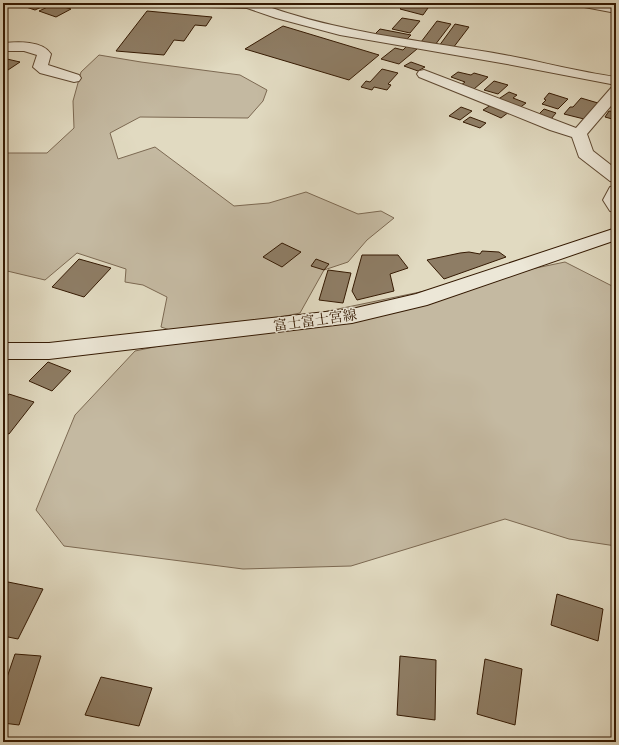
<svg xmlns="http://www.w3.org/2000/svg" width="619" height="745" viewBox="0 0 619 745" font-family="'IM FELL Great Primer','Noto Serif JP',serif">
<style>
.green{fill:#c4b9a1;stroke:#7c6952}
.building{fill:#8e7d65;stroke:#341902}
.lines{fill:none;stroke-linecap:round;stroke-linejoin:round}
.minor-casing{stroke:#5f4932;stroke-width:2}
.secondary-casing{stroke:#341902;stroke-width:2}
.minor{fill:#ece7d7;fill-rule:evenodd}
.secondary{fill:#ece7d7;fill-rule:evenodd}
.labels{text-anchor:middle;stroke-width:3;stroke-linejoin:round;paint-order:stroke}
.street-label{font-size:14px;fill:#341902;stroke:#ece7d7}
</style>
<rect width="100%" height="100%" fill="#e1dac1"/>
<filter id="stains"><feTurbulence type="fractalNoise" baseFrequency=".005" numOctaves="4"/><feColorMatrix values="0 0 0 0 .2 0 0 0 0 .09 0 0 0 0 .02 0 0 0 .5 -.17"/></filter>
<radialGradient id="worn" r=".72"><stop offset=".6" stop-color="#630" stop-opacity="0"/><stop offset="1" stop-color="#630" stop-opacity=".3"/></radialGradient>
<path class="green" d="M99 55 141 62 240 75 267 90 263 101 248 118 140 117 110 133 118 159 155 147 234 206 269 203 306 192 358 214 381 211 394 218 367 240 348 262 324 270 300 313 188 336 161 327 167 297 143 285 125 282 126 269 77 253 45 280 3 270V153H47L74 128 73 101 81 72Z
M565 262 616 288V546L569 539 505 519 351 566 243 569 64 546 36 510 75 415 135 351Z"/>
<path class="building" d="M35 3H50L35 10 26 7Z
M414 3H432L429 7 413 4Z
M54 4 71 9 56 17 39 11Z
M409 4 428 8 423 15 400 9 403 6H407Z
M147 11 212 17 206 26 195 25 184 41 174 40 164 55 116 51Z
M402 18 420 21 410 33 392 29Z
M437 21 451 24 435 45 421 42Z
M455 24 469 27 453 48 439 46Z
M283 26 379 55 349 80 245 49Z
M380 29 411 35 406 40 375 34Z
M407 46 417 49 399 64 381 59 395 48 403 50Z
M7 59 20 62 5 72 3 71V61Z
M411 62 425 67 418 71 404 66Z
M382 69 398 73 388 84 391 85 387 90 374 87 372 90 361 87 366 81 370 82Z
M458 72 471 75 474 73 488 77 474 89 461 85 465 82 451 77Z
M494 81 508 85 498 94 484 90Z
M509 92 517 95 513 98 526 103 518 109 497 100Z
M549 93 568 99 558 109 542 104 546 100 544 99Z
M581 98 598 103 584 119 564 114 570 107H573Z
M491 105 509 112 501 118 483 110Z
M461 107 472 111 460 120 449 116Z
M544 109 556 113 551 119 538 115Z
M609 111 616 112V120L605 117Z
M470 117 486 123 480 128 463 122Z
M282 243 301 252 282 267 263 257Z
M482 251 499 252 506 257 444 279 427 260 460 253 469 252 480 254Z
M362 255H398L408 268 390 274 394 291 357 300 352 291Z
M79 259 111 268 84 297 52 287Z
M316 259 329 264 324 270 311 266Z
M328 270 351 273 343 303 319 300Z
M48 362 71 371 52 391 29 381Z
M9 394 34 402 9 434 3 432V401Z
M3 581 43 589 18 639 3 636Z
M557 594 603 609 598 641 551 625Z
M15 654 41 656 19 725 3 723V689Z
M400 656 436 660 435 720 397 715Z
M485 659 522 669 515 725 477 714Z
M101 677 152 688 139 726 85 715Z"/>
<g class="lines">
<g class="minor-casing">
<path id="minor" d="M201 3H271L269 7C340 32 415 40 488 52 531 59 573 71 616 77V85L507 64 340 35 276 18 247 8 207 7 202 6Z
M578 3H605L616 5V13L579 6Z
M3 43C17 42 42 40 51 54L48 65 79 75 81 78 79 81 74 82 40 73 33 67 37 55 24 51H3Z
M424 70 576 128 611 88 616 87V100L587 134 593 151 616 169V182L610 181 579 157 572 137 550 130 419 77 417 74 419 71Z
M616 186V212L610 211 603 200 610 187Z"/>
</g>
<g class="secondary-casing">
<path id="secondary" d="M616 228V240L427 305 352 323 49 359H3V343H49L352 309 416 294Z"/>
</g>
<use href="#minor" class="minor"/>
<use href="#secondary" class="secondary"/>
</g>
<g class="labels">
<g class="street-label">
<text transform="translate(315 320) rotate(-8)" y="5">富士富士宮線</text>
</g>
</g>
<rect width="619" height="745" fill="none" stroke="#e1dac1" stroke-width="16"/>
<rect x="4" y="4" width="611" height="737" fill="none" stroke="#341902" stroke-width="2"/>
<rect x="8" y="8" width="603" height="729" fill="none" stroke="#341902"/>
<rect width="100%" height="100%" filter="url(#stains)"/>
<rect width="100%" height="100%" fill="url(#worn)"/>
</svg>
